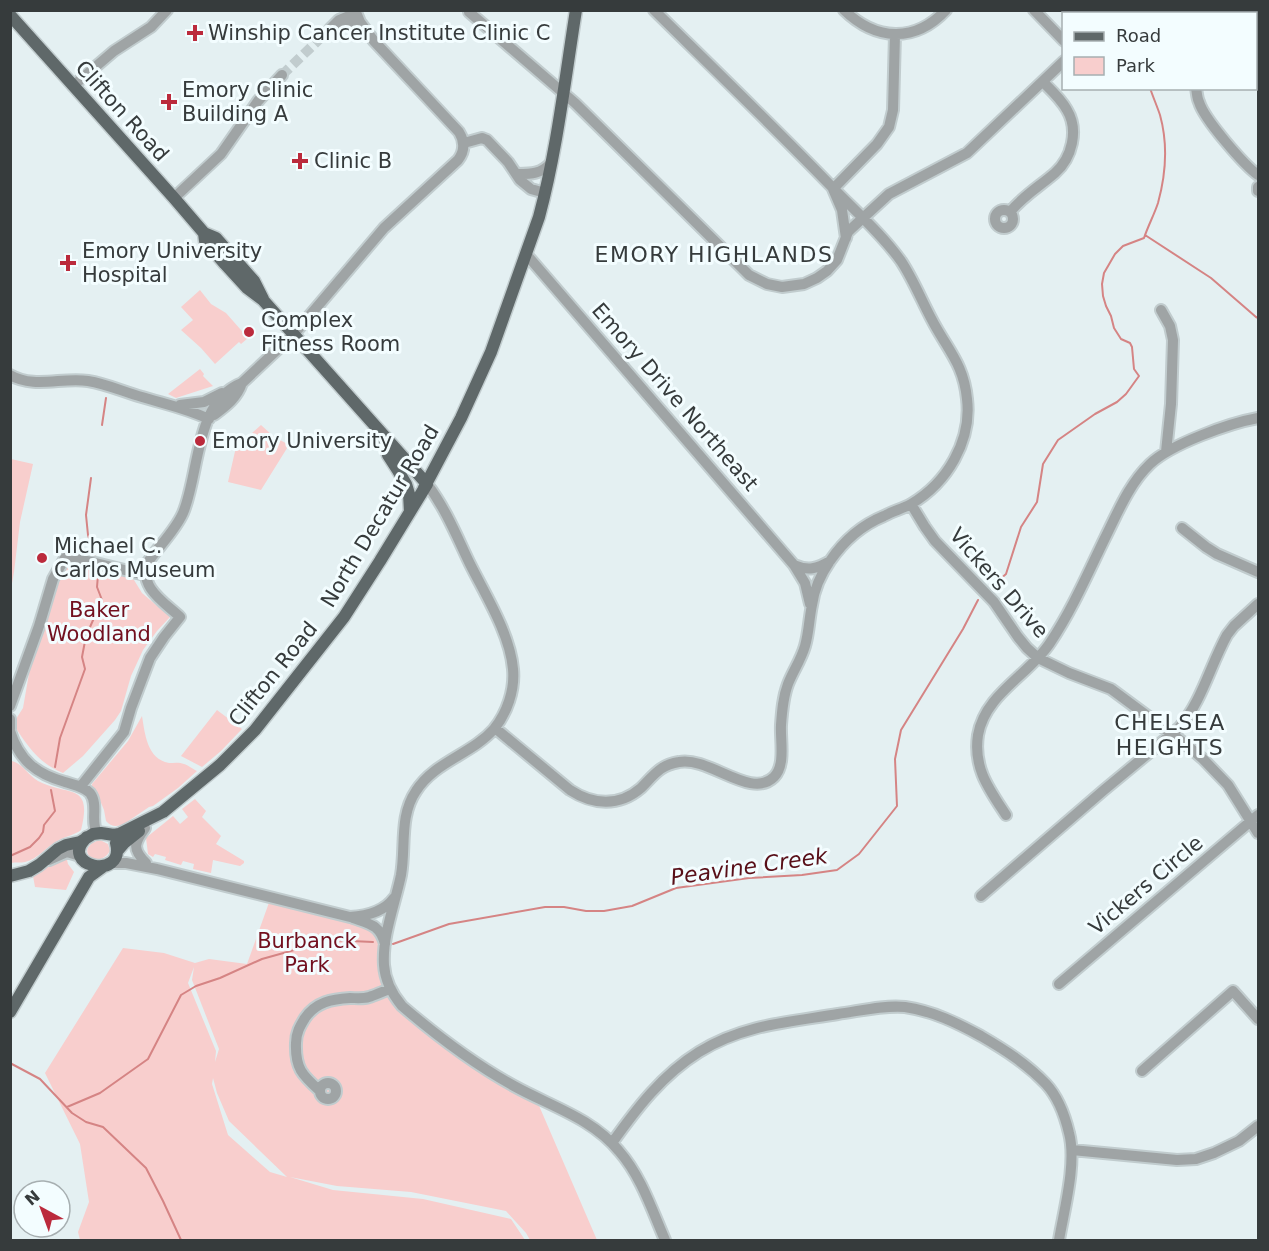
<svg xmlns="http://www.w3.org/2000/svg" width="1269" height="1251" viewBox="0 0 1269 1251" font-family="'DejaVu Sans',sans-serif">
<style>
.green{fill:#f8cecd;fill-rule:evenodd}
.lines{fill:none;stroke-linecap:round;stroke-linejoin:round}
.stream{stroke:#d58484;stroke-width:2}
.minor-tunnel{stroke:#c1ccce;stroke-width:10;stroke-dasharray:10 5;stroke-linecap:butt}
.minor-casing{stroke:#c1ccce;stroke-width:14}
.major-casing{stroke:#c1ccce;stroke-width:15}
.minor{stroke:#9fa4a5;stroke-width:10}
.major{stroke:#5f6869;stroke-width:12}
.poi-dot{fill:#bb2a3c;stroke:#f3fdff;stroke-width:2}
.labels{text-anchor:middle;stroke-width:6;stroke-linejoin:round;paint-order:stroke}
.poi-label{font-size:21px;fill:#363b3c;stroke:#f3fdff;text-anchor:start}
.street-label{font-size:21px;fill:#363b3c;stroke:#f3fdff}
.park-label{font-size:21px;fill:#72101f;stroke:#f3fdff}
.neighbourhood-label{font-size:22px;letter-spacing:1.5px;fill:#363b3c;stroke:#f3fdff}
.water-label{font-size:22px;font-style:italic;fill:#580f18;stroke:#f3fdff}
</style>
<rect width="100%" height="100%" fill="#e4f0f2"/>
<path class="green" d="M200 290 211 304 226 313 248 338 241 344 239 342 215 364 201 348 181 330 193 320 181 307Z
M200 369 204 374 203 376 213 386 176 398 168 394Z
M261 425 273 436 289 445 261 490 228 482 236 447Z
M11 459 33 464 20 522 14 572 11 589Z
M76 562 101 568 129 577 134 580 142 593 170 617 157 631 143 650 131 676 121 711 115 720 83 756 63 773C40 764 27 746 14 725L16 719 23 708 30 668 47 621 51 603 65 567Z
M217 710 242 729 221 751 202 767 181 756Z
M142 716C145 734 147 759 169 763 174 763 179 762 184 764 188 765 193 769 197 771L178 788 153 806 149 807 124 824C117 827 111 827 106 821L104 810 97 793 92 786V784L128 741Z
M12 761C23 764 28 775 38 781 69 797 93 782 81 830 75 835 66 836 59 840 47 846 38 859 25 862 21 863 15 862 11 863Z
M195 799 206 811 202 817 221 836 216 844 244 861V863L240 866 213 860 211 873 193 869 194 864 183 861 181 865 165 860 166 857 155 854 153 857 148 854 146 838 147 837 173 816 180 824 188 817 182 809Z
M100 840 108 844 110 851C97 872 72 848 100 840Z
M66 856 68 864 74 872 66 890 35 887 33 876C45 869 54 861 66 856Z
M271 897 372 929 379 935 388 976 410 1009 466 1058 537 1101 597 1240H530L526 1233 506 1211 411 1192 337 1186 290 1177 333 1190 423 1199 511 1219 525 1240H80L78 1232 89 1202 80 1144 45 1073 123 948 164 953 195 963 209 959 247 964ZM194 967 192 980 219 1049 215 1062 216 1051 188 983ZM213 1078 217 1093 229 1121 287 1177 270 1172 228 1135 212 1084Z"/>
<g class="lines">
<path class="stream" d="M1158 14 1160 10
M1145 235 1211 278 1256 317 1258 318
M102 425 106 398
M91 478 86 515 88 535 95 558
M991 587 1006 574 1021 527 1037 502 1043 464 1058 440 1095 414 1117 402 1126 394 1139 376 1134 369 1132 347 1130 343 1121 339 1114 328 1111 316 1106 306 1103 296 1102 284 1104 273 1115 254 1123 246 1144 238C1148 226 1154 215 1158 203 1166 174 1168 144 1160 115 1157 106 1153 97 1150 88
M55 767 60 738 85 669 82 657 86 636 102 600 97 587 98 575 97 566
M10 856 30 847 39 838 43 832 44 825 55 811 51 790
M393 944 449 924 545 907H564L586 911H604L632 906 676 888 749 878 802 875 837 870 859 854 897 806 895 759 901 730 963 629 978 600
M10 1063 40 1079 72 1113 86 1122 103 1127 146 1168 163 1201 181 1240
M67 1107 100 1093 148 1059 181 995 196 986 220 978 262 959 330 940 373 942"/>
<path class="minor-tunnel" d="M282 75 330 29"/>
<g class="minor-casing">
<path id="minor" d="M844 10C876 41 915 43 946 10
M1034 10 1064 41
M1237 10 1241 14
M469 12 575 103 744 270 749 275 767 284 782 287 804 284 817 278 827 271 837 260 848 232 852 228 889 194 967 153 1064 61
M1113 14 1116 10
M1256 23 1258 25
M330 29 339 20 356 13
M330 29 360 22
M73 86 114 51 151 27 167 10
M1196 88C1197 93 1197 98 1199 102 1204 119 1244 165 1258 175
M464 143 482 138 487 140 508 162 520 180 531 189 545 193
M518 174C531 174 541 174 551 163
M1258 187V191
M174 198 221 154 258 101 282 75
M995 219a9 9 0 1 1 18 0a9 9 0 1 1-18 0Z
M1010 212C1023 196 1040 186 1055 173 1072 158 1079 130 1067 110 1061 99 1051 90 1043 82
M846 238 842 210 833 189 877 144 889 127 893 110 895 34
M526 254 794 565 805 583 810 604
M1161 310 1170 326 1173 340 1171 404 1166 452
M10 375C34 389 62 377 88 381 107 384 124 392 142 397 165 404 186 408 209 419
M180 405 204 402 222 393
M214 415C226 406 237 398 242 383
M427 484C446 509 457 537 470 564 486 596 510 634 513 669 515 690 507 713 494 729 472 754 434 762 416 791 399 816 406 847 401 875 395 904 382 936 384 965 385 981 392 994 402 1006 437 1036 474 1064 514 1086 550 1106 592 1118 619 1151 641 1176 652 1210 665 1240
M911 504 925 527 935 541 994 602 1018 637 1027 648 1038 658 1069 673 1111 689 1188 746 1203 759 1228 785 1258 833
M1182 528 1206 547 1217 554 1258 572
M794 565C808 571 817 569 830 561
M10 706 39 626 53 579 65 558 71 557 145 575
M10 719V729
M495 728 570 790C593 805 619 807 641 788 654 775 660 765 679 762 709 756 751 800 774 777 786 765 780 740 781 725 782 711 783 697 788 684 793 671 801 660 805 646 809 632 809 619 812 605 814 590 821 574 830 561 843 542 862 525 884 516 893 511 902 509 911 504 947 483 972 441 967 399 964 368 952 355 937 329 924 307 915 282 901 261 881 233 855 211 832 187 774 127 714 69 654 10
M10 731C19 760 36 774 65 782 74 785 83 786 90 793 99 805 90 821 97 833
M81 786 124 732 131 708 150 658 164 637 180 617C164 602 138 587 148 562 159 546 175 531 183 513 200 473 194 402 242 383L294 334 384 228 458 160C465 151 465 142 459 132L374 41 360 22 355 10
M1006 815C989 789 973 768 978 735 985 694 1029 675 1050 643 1072 610 1088 573 1105 538 1118 512 1129 484 1150 464 1171 444 1230 423 1258 418
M145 828C134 843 132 849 146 863
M49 860 67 852 80 856
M110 863H126L157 869 350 917C366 916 384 912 394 898
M981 896 1104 790 1179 728C1202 701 1210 666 1227 635L1234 626 1258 604
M353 918C370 924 380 925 385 944
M1059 984 1258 815
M1142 1071 1233 991 1258 1019
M320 1091a8 8 0 1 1 16 0a8 8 0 1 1-16 0Z
M320 1091C302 1075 295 1068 296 1043 296 1033 300 1026 305 1018 316 1002 332 999 350 998 356 998 363 999 369 997 376 995 383 991 391 989
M612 1143C637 1108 662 1075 699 1052 742 1025 789 1022 838 1014 860 1011 883 1005 905 1007 933 1011 957 1023 981 1036 1005 1050 1027 1064 1046 1084 1058 1097 1065 1116 1069 1133 1077 1163 1064 1210 1059 1240
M1072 1150 1177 1160 1196 1159 1214 1153 1239 1141 1258 1126"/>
</g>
<g class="major-casing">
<path id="major" d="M10 15 174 198 204 233 205 241 225 264 247 288 263 300 427 484 380 561 344 617 255 730 220 765 163 812 119 834 114 835 101 833 93 834 80 842 66 845 58 849 39 865 29 871 10 876
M204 233 216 238 254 281 263 299
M384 436 388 455 397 469 406 484 409 494 410 512
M424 488 461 418 491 352 539 217C557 150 565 79 576 10
M87 837C56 866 126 882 116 843
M118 850 124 843 139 831
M10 1012 89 877 104 866"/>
</g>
<use href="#minor" class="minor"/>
<use href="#major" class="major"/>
</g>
<g class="poi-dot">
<path d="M192 24h6v6h6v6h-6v6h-6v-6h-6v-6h6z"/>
<path d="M166 93h6v6h6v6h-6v6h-6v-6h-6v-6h6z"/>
<path d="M297 152h6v6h6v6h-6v6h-6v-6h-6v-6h6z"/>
<path d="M65 254h6v6h6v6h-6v6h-6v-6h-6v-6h6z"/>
<circle cx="249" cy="332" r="6"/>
<circle cx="200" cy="441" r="6"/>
<circle cx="42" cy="558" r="6"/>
</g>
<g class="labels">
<g class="poi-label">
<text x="208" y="40">Winship Cancer Institute Clinic C</text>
<text x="182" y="97">Emory Clinic<tspan x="182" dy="24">Building A</tspan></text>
<text x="314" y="168">Clinic B</text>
<text x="82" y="258">Emory University<tspan x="82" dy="24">Hospital</tspan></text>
<text x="261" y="327">Complex<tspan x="261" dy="24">Fitness Room</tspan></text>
<text x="212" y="448">Emory University</text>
<text x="54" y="553">Michael C.<tspan x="54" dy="24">Carlos Museum</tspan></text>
</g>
<g class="street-label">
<text transform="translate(122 111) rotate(48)" y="7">Clifton Road</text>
<text transform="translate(675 397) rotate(49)" y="7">Emory Drive Northeast</text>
<text transform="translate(380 516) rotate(-59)" y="7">North Decatur Road</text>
<text transform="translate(999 583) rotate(49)" y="7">Vickers Drive</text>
<text transform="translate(273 674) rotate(-51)" y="7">Clifton Road</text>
<text transform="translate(1146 885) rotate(-40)" y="7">Vickers Circle</text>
</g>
<g class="park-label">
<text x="99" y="617">Baker<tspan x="99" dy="24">Woodland</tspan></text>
<text x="307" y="948">Burbanck<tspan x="307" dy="24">Park</tspan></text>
</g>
<g class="neighbourhood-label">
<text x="714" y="262">EMORY HIGHLANDS</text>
<text x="1170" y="730">CHELSEA<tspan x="1170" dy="25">HEIGHTS</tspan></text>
</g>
<g class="water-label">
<text transform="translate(749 866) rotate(-8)" y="8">Peavine Creek</text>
</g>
</g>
<rect width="1269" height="1251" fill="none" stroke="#363b3c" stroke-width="24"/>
<rect x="1062" y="12" width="195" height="78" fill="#f3fdff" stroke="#a7afb1" stroke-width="1.5"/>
<rect x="1074" y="32" width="30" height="9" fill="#5f6869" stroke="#a7afb1" stroke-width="1.5"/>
<text x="1116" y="42" font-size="18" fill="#363b3c">Road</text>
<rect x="1074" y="57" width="30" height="18" fill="#f8cecd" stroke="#a7afb1" stroke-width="1.5"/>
<text x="1116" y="72" font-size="18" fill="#363b3c">Park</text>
<g transform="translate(42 1209) rotate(319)"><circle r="28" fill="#f3fdff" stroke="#a7afb1" stroke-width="1.5"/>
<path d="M0-4.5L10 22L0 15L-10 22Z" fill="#bb2a3c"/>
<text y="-9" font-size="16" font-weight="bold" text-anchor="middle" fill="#363b3c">N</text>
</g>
</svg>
